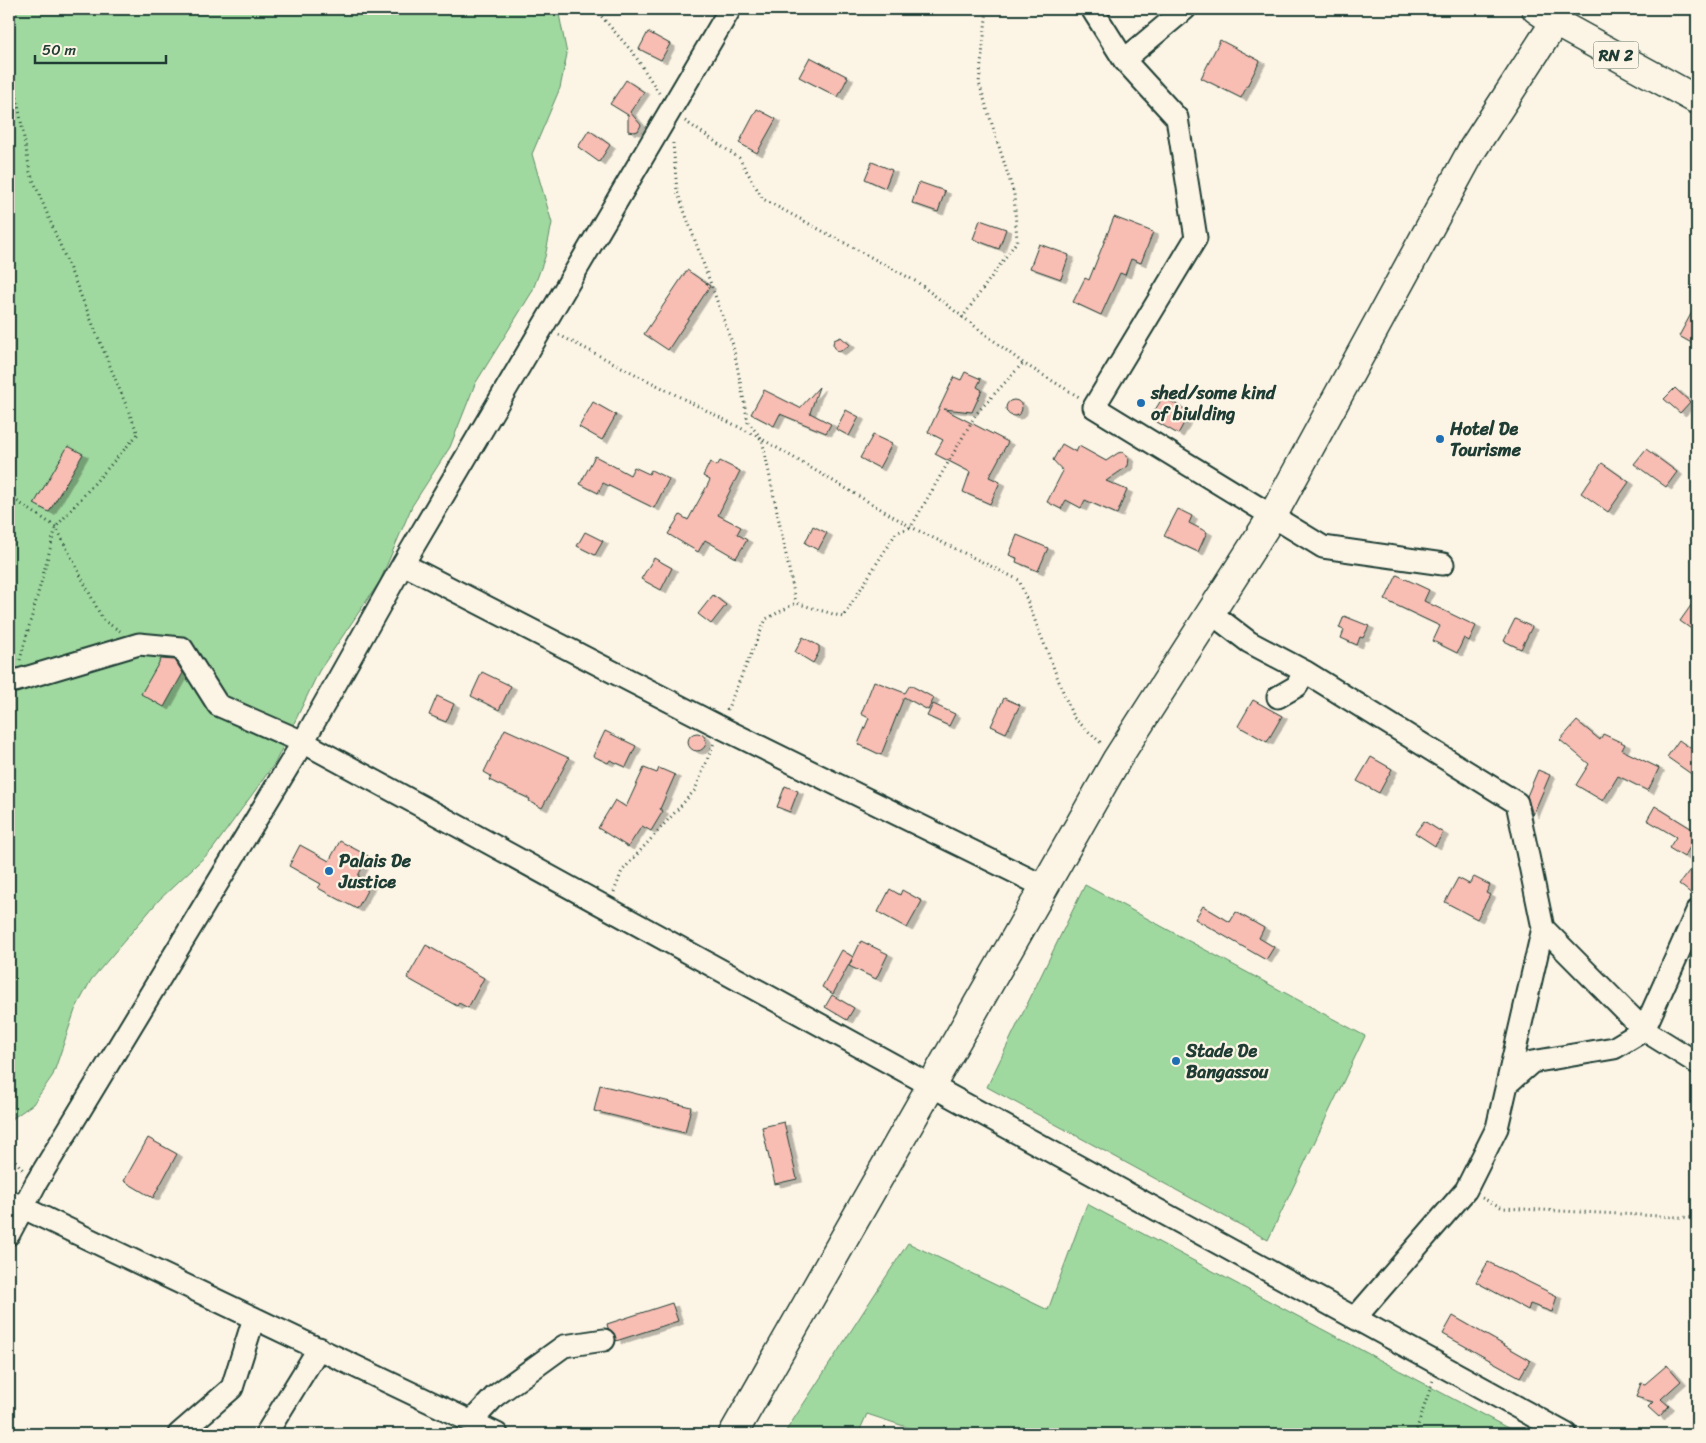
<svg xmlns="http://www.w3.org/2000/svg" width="1706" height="1443" viewBox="0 0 1706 1443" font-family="Sriracha,sans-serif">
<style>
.green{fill:#a0d99f;stroke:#608b6a}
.building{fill:#f8bdb3;stroke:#1f3d34;filter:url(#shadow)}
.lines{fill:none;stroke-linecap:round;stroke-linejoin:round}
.minor-casing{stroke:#1f3d34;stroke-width:25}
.major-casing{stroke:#1f3d34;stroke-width:31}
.path{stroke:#1f3d34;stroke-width:3;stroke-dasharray:1 4;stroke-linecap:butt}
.minor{stroke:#fcf5e5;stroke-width:21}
.major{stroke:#fcf5e5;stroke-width:28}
.poi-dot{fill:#1f6fb2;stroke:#fcf5e5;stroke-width:2}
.labels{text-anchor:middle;stroke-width:4.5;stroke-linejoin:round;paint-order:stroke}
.shield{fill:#fcf5e5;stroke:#617469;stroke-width:1}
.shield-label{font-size:16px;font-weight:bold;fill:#1f3d34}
.poi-label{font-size:18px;font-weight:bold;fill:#1f3d34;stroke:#fcf5e5;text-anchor:start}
</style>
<defs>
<filter id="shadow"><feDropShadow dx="5.5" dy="3" stdDeviation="0" flood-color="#0004"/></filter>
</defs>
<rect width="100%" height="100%" fill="#fcf5e5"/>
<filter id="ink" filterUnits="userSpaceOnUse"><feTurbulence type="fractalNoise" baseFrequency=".02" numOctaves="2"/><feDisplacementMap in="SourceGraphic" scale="10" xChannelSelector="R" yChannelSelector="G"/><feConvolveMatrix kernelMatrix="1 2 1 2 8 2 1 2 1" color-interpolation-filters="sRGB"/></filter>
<g filter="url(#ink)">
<path class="green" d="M9 9H558L567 54 560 88 532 154 552 223 545 257 532 292 475 384 450 447 412 506 380 581 319 671 275 763 212 850 159 900 91 980 75 1010 53 1075 33 1104 9 1121Z
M1085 885 1365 1036 1268 1240 987 1087Z
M1087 1204 1519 1434H928L867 1414 858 1434H784L908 1243 1048 1310Z"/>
<path class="building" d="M648 32 670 44 661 60 639 49Z
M1220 40 1260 61 1241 98 1201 78Z
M810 57 848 77 838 97 799 77Z
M626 80 644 92 630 112 641 125 638 131 634 132 628 131V115L610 104Z
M757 109 776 119 757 153 739 143Z
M589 130 610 145 599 162 578 147Z
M872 162 892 170 885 188 865 179Z
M919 182 945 191 938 212 912 203Z
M1114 217 1153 232 1141 263 1131 259 1125 275 1120 273 1101 315 1073 302 1085 278 1089 280Z
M980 220 1006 229 999 249 973 239Z
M1039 244 1069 255 1061 279 1030 268Z
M687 270 710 286 668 350 644 334Z
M1697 303V346L1679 336Z
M841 337 850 345 839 352 836 350 833 344 834 340Z
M965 372 981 379 977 387 982 390 972 412 944 409 1008 442 989 477 1000 482 990 504 963 492 970 472 935 454 943 440 928 432 954 377 961 380Z
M819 387 810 413 831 424 826 433 780 414 774 426 751 414 764 390 800 408Z
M1675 388 1690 402 1680 413 1664 399Z
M1163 397 1190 412 1178 434 1150 418Z
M1006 408a8 8 0 1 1 16 0a8 8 0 1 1-16 0Z
M593 402 616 415 602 440 579 427Z
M846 410 859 417 849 436 836 429Z
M873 435 892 444 879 468 860 458Z
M1062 444 1076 452 1079 446 1106 461 1118 453 1122 452 1129 458 1128 466 1106 481 1127 490 1117 514 1085 500 1081 508 1066 500 1061 509 1047 502 1063 471 1053 460Z
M68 446 83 454 49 512 34 504Z
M1646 449 1677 472 1666 487 1634 464Z
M595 456 630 475 634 467 649 474 651 470 669 479 654 508 603 483 598 493 580 484Z
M720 461 740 471 718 515 741 527 737 534 747 540 736 558 705 540 698 552 668 534 680 515 688 520 707 486 710 480 703 476 710 462 717 466Z
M1602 463 1629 482 1608 512 1581 493Z
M1178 509 1192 516 1189 523 1207 532 1198 552 1164 536Z
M813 526 827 533 818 550 805 543Z
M585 532 603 541 595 555 577 546Z
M1017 535 1048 548 1038 571 1016 562 1017 558 1009 555Z
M654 558 672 568 661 590 641 579Z
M1397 575 1429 590 1424 601 1476 626 1469 641 1464 638 1457 653 1433 641 1440 626 1385 600Z
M713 595 726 605 711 624 698 614Z
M1697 597V633L1680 621Z
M1344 616 1369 626 1363 638 1360 637 1357 645 1341 638 1344 630 1339 628Z
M1515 619 1532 627 1521 649 1504 641Z
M803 637 819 646V652L813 663 795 652Z
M161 659 175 660 183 673 164 707 141 694Z
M482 672 511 686 499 710 471 696Z
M874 681 905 693 910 685 934 698 928 710 904 697 881 755 858 744 869 718 861 714Z
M437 696 454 704 446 722 429 715Z
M1004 698 1020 705 1006 733 991 726Z
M1253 700 1282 716 1267 742 1238 726Z
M933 704 955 714 949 726 927 716Z
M1577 721 1600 740 1603 734 1625 744 1622 750 1659 768 1648 791 1618 776 1603 801 1576 785 1589 764 1560 740Z
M505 729 569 758 542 808 529 801 530 799 489 780 491 776 484 772Z
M605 731 636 746 626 767 610 760 608 763 593 756Z
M688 742a9 9 0 1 1 18 0a9 9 0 1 1-18 0Z
M1679 740 1697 753V778L1667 757Z
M1371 757 1392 769 1379 793 1357 781Z
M644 768 657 773 659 768 675 775 660 809 663 811 651 831 642 826 628 847 598 828 615 800 626 807Z
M1538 770 1550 775 1533 815 1527 796Z
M785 786 798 791 790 812 777 807Z
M1655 806 1697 832V836L1684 857 1669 848 1676 837 1647 820Z
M1424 821 1443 833 1435 846 1415 833Z
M340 841 368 856 358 876 371 883 357 909 318 888 321 884 289 866 300 845 329 861Z
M1689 871 1697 878V898L1679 884Z
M1474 877 1490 885 1486 893 1490 895 1477 919 1445 902 1458 878 1469 884Z
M890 889 900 895 902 890 922 901 907 928 878 912Z
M1203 906 1230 922 1236 912 1264 928 1259 938 1274 947 1266 960 1195 919Z
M861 941 888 954 876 979 849 966Z
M426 945 484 978 468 1008 459 1003 457 1006 407 978Z
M842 950 853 957 833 994 822 987Z
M832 995 854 1008 847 1020 825 1007Z
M600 1085 691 1107 685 1133 594 1111Z
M784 1122 797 1179 775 1184 762 1127Z
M148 1138 177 1154 153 1198 124 1181Z
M1488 1262 1557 1296 1552 1312 1530 1304 1528 1310 1476 1282Z
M672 1303 678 1321 616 1341 614 1333 608 1328 607 1324Z
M1453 1316 1530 1360 1520 1377 1443 1334Z
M1667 1365 1681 1381 1661 1399 1669 1406 1659 1417 1648 1407 1653 1402 1636 1397 1641 1383 1645 1384Z"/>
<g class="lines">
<g class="minor-casing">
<path id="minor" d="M1092 9 1124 60 1177 118 1196 238 1094 407 1323 547 1443 564 1330 548
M1124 60 1185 9
M403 564 720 727 1045 887
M1211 613 1249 642 1304 671 1517 803 1543 928 1644 1030 1697 1063
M9 680 15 681 139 644 182 648 218 705 303 742 458 826 1566 1434
M1278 697 1297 686 1304 671
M1507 1084 1532 1062 1614 1048 1644 1030 1697 911
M9 1201 497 1434
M9 1234 36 1183 303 742 403 564 730 9
M1356 1317 1466 1190 1497 1128 1543 928
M471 1422 495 1396 564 1346 604 1340
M179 1434 232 1388 254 1318
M266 1434 319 1348"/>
</g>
<g class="major-casing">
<path id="major" d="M1536 9 1555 22 1697 100
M733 1434 1117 759 1273 515 1472 150 1555 22"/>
</g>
<path class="path" d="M595 9 634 54 659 93
M9 53 30 172 138 434 56 527 20 660
M685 121 739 158 763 199 917 282 1023 363 1079 397
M673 143 677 191 733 345 748 422 762 439 796 603
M962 318 1017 241 1014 194 979 83 987 9
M559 335 762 439 911 527 1019 580 1073 717 1101 743
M9 496 56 527 103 620 120 631
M727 710 766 619 796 603 843 617 896 533 911 527 976 414 1023 363
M614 892 622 871 695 790 714 743
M9 1153 23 1170
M1482 1198 1503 1208 1697 1218
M1415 1434 1433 1380"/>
<use href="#minor" class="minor"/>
<use href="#major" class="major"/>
</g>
</g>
<g class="poi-dot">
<circle cx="1141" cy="403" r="5"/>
<circle cx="1440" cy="439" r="5"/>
<circle cx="329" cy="871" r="5"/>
<circle cx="1176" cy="1061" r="5"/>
</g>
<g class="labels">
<rect class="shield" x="1593.5" y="41.5" width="45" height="27" rx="4"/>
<g class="shield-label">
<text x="1616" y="61">RN 2</text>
</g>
<g class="poi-label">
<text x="1151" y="399">shed/some kind<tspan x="1151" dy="21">of biulding</tspan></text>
<text x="1450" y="435">Hotel De<tspan x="1450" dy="21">Tourisme</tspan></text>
<text x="339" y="867">Palais De<tspan x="339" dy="21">Justice</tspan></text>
<text x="1186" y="1057">Stade De<tspan x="1186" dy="21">Bangassou</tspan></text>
</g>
</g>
<rect width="1706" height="1443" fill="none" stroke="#fcf5e5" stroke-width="30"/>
<rect x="15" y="15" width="1676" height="1413" fill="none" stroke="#1f3d34" stroke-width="2" filter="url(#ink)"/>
<path d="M35 55v8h131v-8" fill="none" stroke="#1f3d34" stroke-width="2.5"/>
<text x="42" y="55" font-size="15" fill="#1f3d34" stroke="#fcf5e5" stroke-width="4" paint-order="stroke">50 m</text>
</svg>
